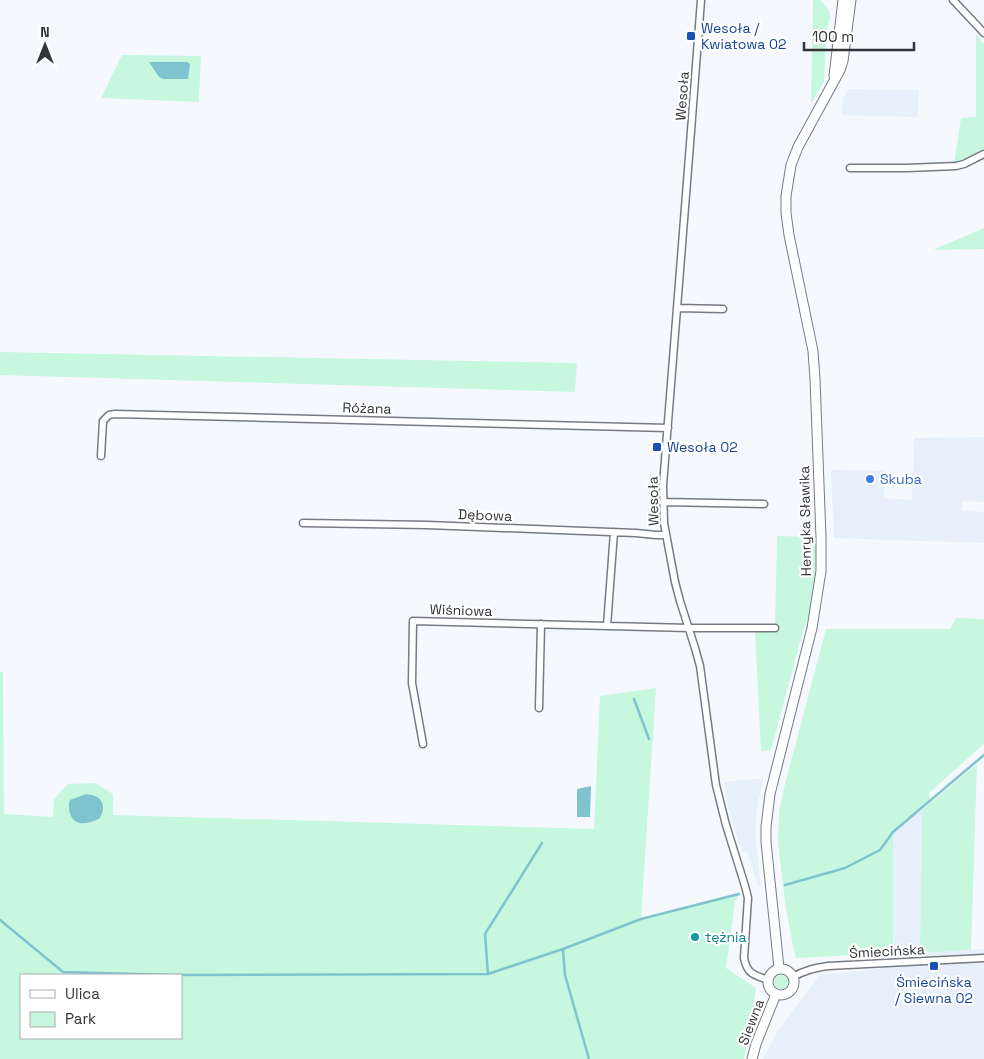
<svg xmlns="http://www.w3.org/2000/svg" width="984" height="1059" viewBox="0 0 984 1059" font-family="'Space Grotesk',sans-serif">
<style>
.built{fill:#e6effa}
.green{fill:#c7f7df;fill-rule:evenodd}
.water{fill:#7fc3ce}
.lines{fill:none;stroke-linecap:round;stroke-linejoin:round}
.stream{stroke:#7fc3ce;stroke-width:2.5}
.minor-casing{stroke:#767b82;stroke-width:9}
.secondary-casing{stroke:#767b82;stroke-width:11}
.minor{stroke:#fff;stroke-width:6}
.secondary{stroke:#fff;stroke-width:9}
.transit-dot{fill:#1a4fb4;stroke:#fff;stroke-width:2}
.shop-dot{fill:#3f7fe0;stroke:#fff;stroke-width:2}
.culture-dot{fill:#0f9aa8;stroke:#fff;stroke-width:2}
.labels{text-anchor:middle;stroke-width:4.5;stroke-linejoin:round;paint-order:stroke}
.transit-label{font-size:14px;fill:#164399;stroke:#fff;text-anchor:start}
.street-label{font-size:14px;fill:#323437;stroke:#fff}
.shop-label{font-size:14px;fill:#366cbe;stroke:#fff;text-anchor:start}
.culture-label{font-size:14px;fill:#0d838f;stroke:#fff;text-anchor:start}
</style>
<rect width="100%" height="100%" fill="#f5f9fe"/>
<path class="built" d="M849 89 919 90 918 117 842 115 843 98Z
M984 437V502L963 501 962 511 984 512V543L834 538 831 470 884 471V498L912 500 914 438Z
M764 778 757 806 755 833 761 886H758L747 852 742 853 728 807 724 782Z
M922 810 920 953 984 949V1059H763L778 1031 820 975 894 967 892 884 893 832Z"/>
<path class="green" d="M813 0H821L829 11 830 17 826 36 824 82 811 103Z
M976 34 984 44V151L959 163 954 164 961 118 976 117Z
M122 55 201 56 199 102 101 98Z
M984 228V249L933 250Z
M0 352 577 363 575 392 0 375Z
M777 536 821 537 818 592 803 631 771 750 761 751 755 629 785 630 775 628Z
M956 618 984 619V744L929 793 930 801 893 832V953L796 958 794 951 785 903 778 841 779 811 785 784 826 629H950Z
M0 672H3L4 814 53 817 54 799 68 784 95 783 113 794V815L594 829 600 696 656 688 641 919 739 894 735 902 726 968 756 988 744 1059H0ZM21 975H181V1038H21Z
M977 764 971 950 920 953 922 810Z
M774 982a7 7 0 1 1 14 0a7 7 0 1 1-14 0Z"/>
<path class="water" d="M149 62H187L190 64 188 79H163L159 77Z
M591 786 590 817H577V789Z
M86 794C102 796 107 804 100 818 95 821 87 824 80 823 70 822 67 807 70 800Z"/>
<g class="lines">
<path class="stream" d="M634 699 649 739
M785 885 845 868 880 850 893 832 984 755
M0 920 63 972 174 975 488 974 563 949
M488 974 485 934 542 843
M589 1059 565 975 563 949 641 919 739 894"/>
<g class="minor-casing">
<path id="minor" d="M701 0 690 144 663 485 664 523 675 582 680 601 695 648 700 666 716 785 726 825 745 886 748 898 744 958C747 974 754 975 768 980
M953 0 984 33
M850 168H907L956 166 964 164 984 154
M678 308 723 309
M101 456 103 421 109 415 115 414 668 428
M663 502 764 504
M303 523 427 525 636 533 656 535H666
M607 626 614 532
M539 708 541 624
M423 744 412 683 413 621 689 628H775
M793 977C805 970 815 968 828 966L984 958"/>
</g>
<g class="secondary-casing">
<path id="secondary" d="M834 76 843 0
M779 968 766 842V827L770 794 812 628 821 571V537L815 379 813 351 789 235 786 213V196L791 165 798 147 840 70 843 61 851 0
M768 982a13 13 0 1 1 26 0a13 13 0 1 1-26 0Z
M752 1059 756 1044 776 994"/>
</g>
<use href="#minor" class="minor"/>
<use href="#secondary" class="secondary"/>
</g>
<g class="transit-dot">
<rect x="686" y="31" width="10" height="10" rx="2.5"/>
<rect x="652" y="442" width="10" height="10" rx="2.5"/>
<rect x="929" y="961" width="10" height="10" rx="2.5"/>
</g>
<circle class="shop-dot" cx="870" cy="479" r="5"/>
<circle class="culture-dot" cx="695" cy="937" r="5"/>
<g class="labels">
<g class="transit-label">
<text x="701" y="33">Wesoła /<tspan x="701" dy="16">Kwiatowa 02</tspan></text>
<text x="667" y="452">Wesoła 02</text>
<text x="934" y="987" text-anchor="middle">Śmiecińska<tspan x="934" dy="16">/ Siewna 02</tspan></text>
</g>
<g class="street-label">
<text transform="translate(682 96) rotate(-86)" y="5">Wesoła</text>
<text transform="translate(367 408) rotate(2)" y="5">Różana</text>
<text transform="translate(653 501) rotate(-91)" y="5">Wesoła</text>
<text transform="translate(485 515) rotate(2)" y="5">Dębowa</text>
<text transform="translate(805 521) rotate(-91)" y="5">Henryka Sławika</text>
<text transform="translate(461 610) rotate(2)" y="5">Wiśniowa</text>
<text transform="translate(887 951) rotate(-3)" y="5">Śmiecińska</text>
<text transform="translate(751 1022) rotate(-69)" y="5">Siewna</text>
</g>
<g class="shop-label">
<text x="880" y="484">Skuba</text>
</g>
<g class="culture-label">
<text x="705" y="942">tężnia</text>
</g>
</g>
<rect x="20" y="974" width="162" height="65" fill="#ffffff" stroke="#adaeaf"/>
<rect x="30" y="990" width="25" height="8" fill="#ffffff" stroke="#adaeaf"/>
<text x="65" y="999" font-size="15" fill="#323437">Ulica</text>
<rect x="30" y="1012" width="25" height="15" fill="#c7f7df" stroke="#adaeaf"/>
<text x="65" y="1024" font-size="15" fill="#323437">Park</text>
<g transform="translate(45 45)" stroke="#ffffff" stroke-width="4" paint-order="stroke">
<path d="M0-4L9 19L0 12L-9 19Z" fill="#323437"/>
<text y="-8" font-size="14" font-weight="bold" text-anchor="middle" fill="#323437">N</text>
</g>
<path d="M804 42v8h110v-8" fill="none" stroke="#323437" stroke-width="2.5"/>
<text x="812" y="42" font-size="15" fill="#323437" stroke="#ffffff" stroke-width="4" paint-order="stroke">100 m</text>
</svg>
